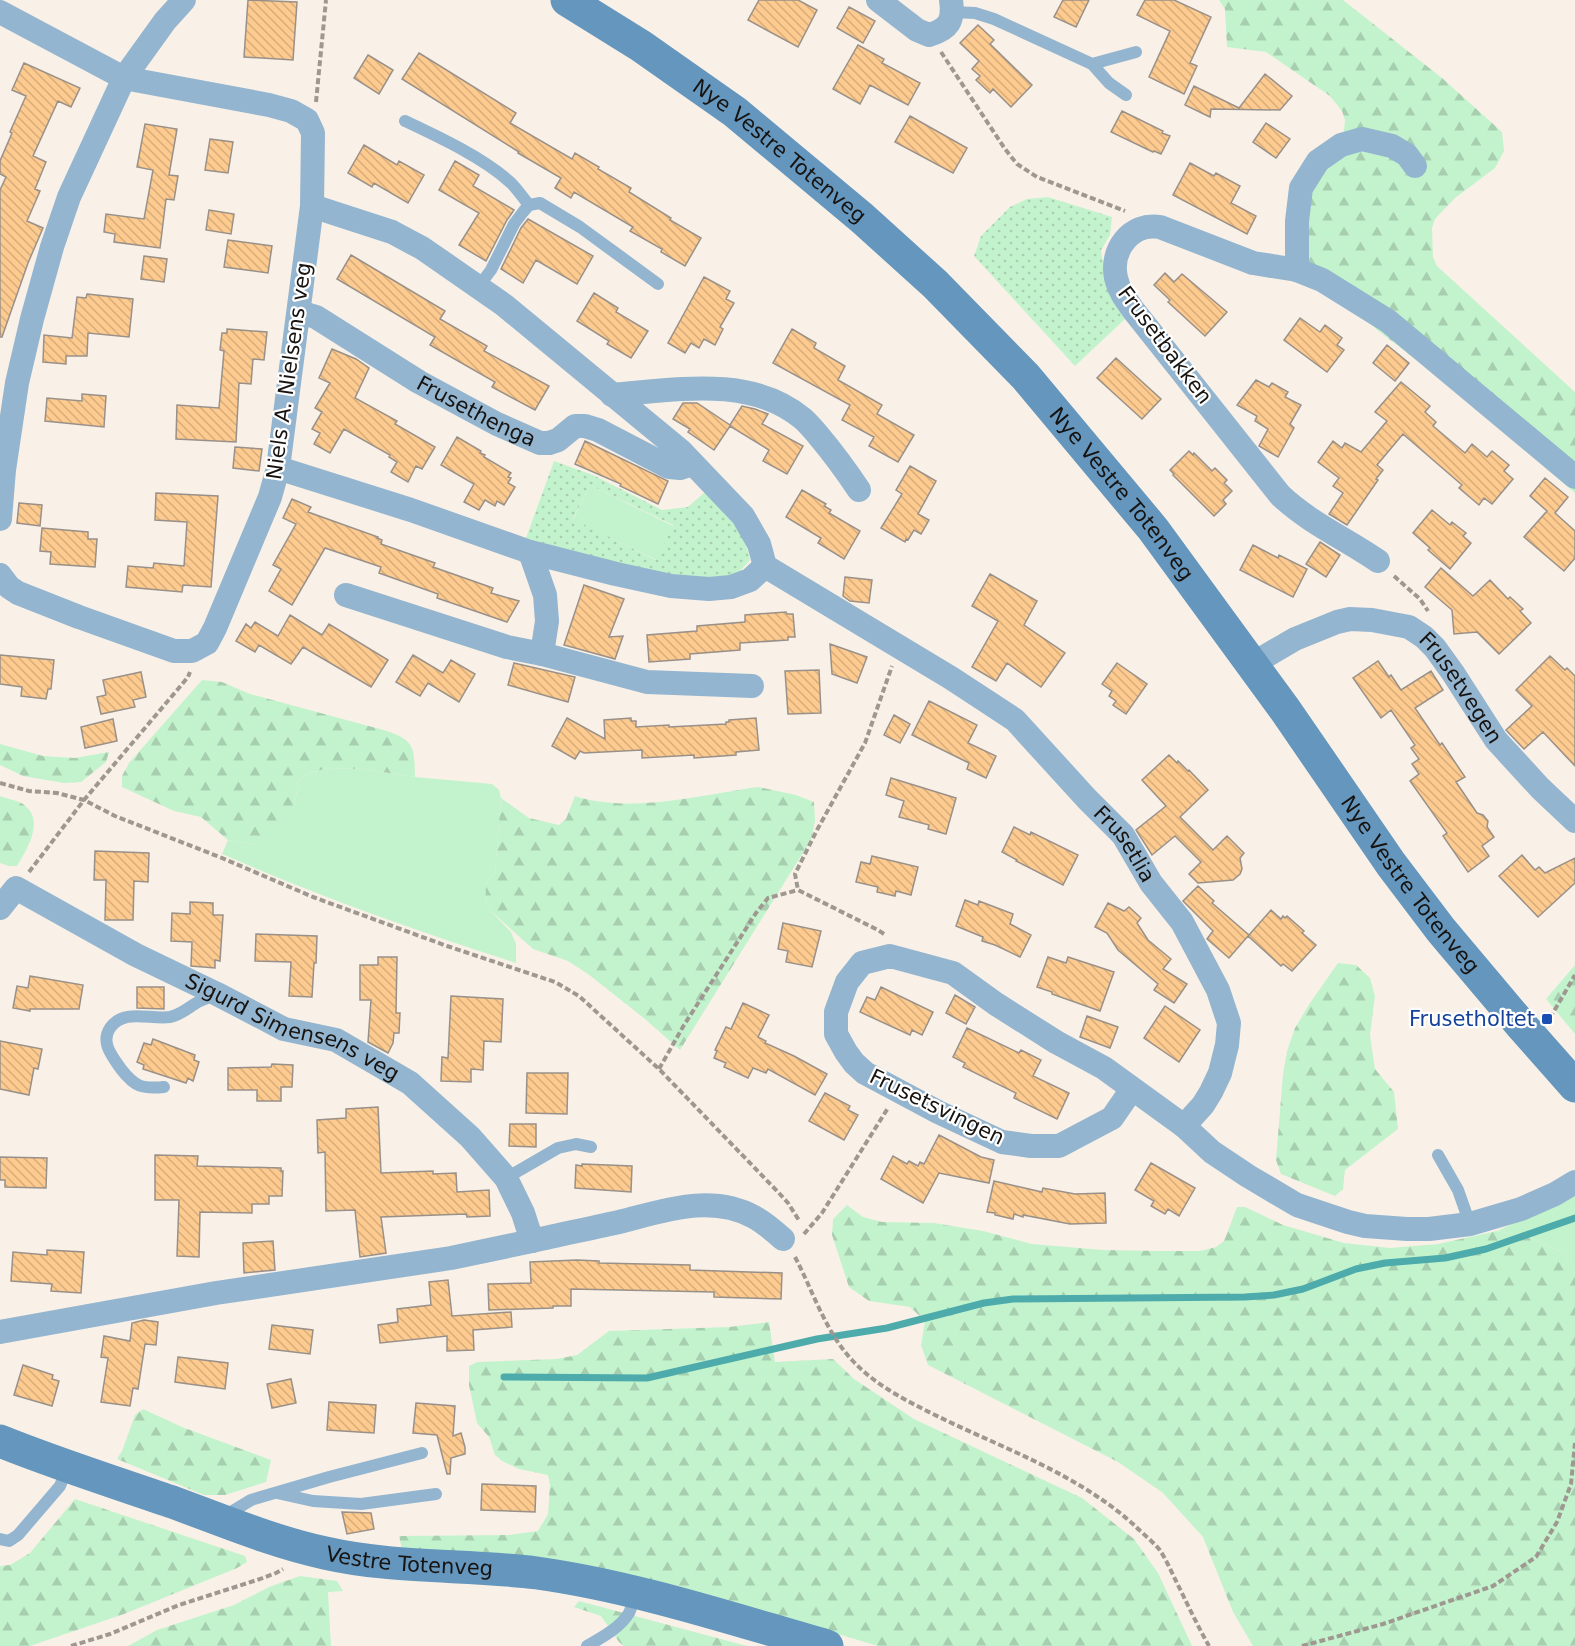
<svg xmlns="http://www.w3.org/2000/svg" width="1575" height="1646" viewBox="0 0 1575 1646" font-family="'DejaVu Sans',sans-serif">
<style>
.grass{fill:#c3f3cd}
.forest{fill:url(#forest-firs)}
.park{fill:url(#park-dots);fill-rule:evenodd}
.lines{fill:none;stroke-linecap:round;stroke-linejoin:round}
.stream{stroke:#4dacab;stroke-width:7}
.building{fill:url(#building-back-hatch);stroke:#999189;stroke-width:1.5}
.path{stroke:#9e9891;stroke-width:4;stroke-dasharray:6 3;stroke-linecap:butt}
.lane{stroke:#94b5d0;stroke-width:12}
.street{stroke:#94b5d0;stroke-width:24}
.secondary{stroke:#6496be;stroke-width:33}
.transit-dot{fill:#1a4fb4;stroke:#fff;stroke-width:2}
.labels{text-anchor:middle;stroke-width:4.5;stroke-linejoin:round;paint-order:stroke}
.street-label{font-size:21px;fill:#161310;stroke:#fff}
.transit-label{font-size:21px;fill:#164399;stroke:#fff;text-anchor:end}
</style>
<defs>
<pattern id="forest-firs" width="22" height="20" patternUnits="userSpaceOnUse" patternTransform="scale(1.5)"><rect width="22" height="20" fill="#c3f3cd"/><path d="M5 1l3.5 6h-7zM16 11l3.5 6h-7z" fill="#a7cfaf"/></pattern>
<pattern id="park-dots" width="8" height="8" patternUnits="userSpaceOnUse" patternTransform="scale(1.5)"><rect width="8" height="8" fill="#c3f3cd"/><path d="M2 2h.1M6 6h.1" fill="none" stroke="#a7cfaf" stroke-width="1.8" stroke-linecap="round"/></pattern>
<pattern id="building-back-hatch" width="6" height="6" patternUnits="userSpaceOnUse" patternTransform="scale(1.5)"><rect width="6" height="6" fill="#fdca8f"/><path d="M-1 5l2 2M0 0l6 6M5-1l2 2" fill="none" stroke="#d8ad7a"/></pattern>
</defs>
<rect width="100%" height="100%" fill="#f9f1e7"/>
<path class="grass" d="M590 485 673 526 657 560 573 520Z
M328 768 363 769 415 777 492 784 499 790 501 798 495 872 486 884 485 902 491 911 511 932 516 944V963C417 931 318 896 222 854L228 840 257 845 293 810 299 781 306 774Z
M1575 1195V1267L1560 1251 1528 1237 1497 1231Z"/>
<path class="forest" d="M1219 0H1343L1442 78 1502 132 1504 151 1495 168 1455 198 1435 219 1432 228 1433 257 1437 266 1575 392V493L1440 378 1377 330 1349 302 1315 282 1288 212 1343 139 1345 120 1342 111 1330 96 1266 52 1227 47 1225 9Z
M202 680 222 682 250 694 387 731C416 741 414 749 415 777L363 769 328 768 306 774 299 781 293 810 283 831 270 840 257 845 228 840 201 817 174 811 122 787V776L129 763Z
M0 744 43 756 75 758 109 752 106 762 81 782 64 783 23 776 0 765Z
M758 787 796 795 814 802 815 821 811 840 680 1050 645 1019 588 974 568 961 533 949 491 911 485 902 486 884 495 872 501 798 529 818 559 825 566 819 575 796C630 814 701 795 758 787Z
M0 796C7 799 17 800 23 804 46 820 27 849 17 866H9L0 863Z
M1338 963 1356 965 1370 978 1375 996 1370 1035 1375 1069 1394 1092 1398 1129 1345 1170 1343 1189 1335 1196 1281 1174 1276 1160 1283 1074 1287 1051 1295 1028 1310 1003Z
M1575 965V1034L1546 999Z
M847 1205 863 1217 882 1222 934 1223 983 1231 1032 1244 1103 1250 1158 1251H1200L1216 1247 1224 1241 1237 1207H1245L1283 1225 1344 1243 1390 1248 1438 1244 1497 1231 1528 1237 1560 1251 1575 1267V1646H1253L1233 1612 1203 1537 1163 1493 1118 1462 928 1365 921 1345 925 1321 910 1307 869 1301 849 1287 832 1235 833 1219Z
M769 1322 775 1362 833 1359 854 1379 914 1419 1082 1498 1134 1539 1158 1573 1192 1646H878L674 1585 402 1549 399 1536 509 1535 538 1531 548 1514 550 1485 548 1475 519 1469 502 1461 495 1455 489 1437 477 1423 469 1385V1366L477 1362 557 1359 577 1355 609 1331 729 1327Z
M143 1409 182 1427 271 1460 266 1482 225 1495H204L117 1459 122 1451 135 1415Z
M75 1499 245 1556 247 1562 237 1568 124 1614 30 1646H0V1566L10 1565 30 1553Z
M300 1576 337 1581 343 1591 328 1592 331 1646H128L157 1630 234 1605 269 1587Z
M579 1601 747 1646H624L619 1642 601 1616 574 1607Z"/>
<path class="park" d="M1048 197 1112 217 1110 235 1101 250 1106 282 1125 319 1075 366 974 256 981 236 1010 207 1027 199Z
M554 461 593 475 662 510 688 507 705 492C729 514 743 526 750 560L739 572 713 582 663 580 526 538ZM590 485 673 525 656 560 573 519Z"/>
<g class="lines">
<path class="stream" d="M504 1377 647 1378 817 1339 887 1328 984 1303 1013 1299 1245 1297 1274 1295 1303 1289 1356 1269 1385 1263 1445 1258 1486 1249 1575 1218"/>
</g>
<path class="building" d="M248 0 297 2 293 60 244 57Z
M759 0H798L817 10 798 47 748 20Z
M1063 0H1089L1076 27 1054 17Z
M1145 0H1174L1211 17 1190 63 1197 66 1184 94 1149 77 1170 31 1137 15Z
M849 7 875 21 863 43 837 28Z
M978 25 994 40 990 44 1032 85 1011 107 993 89 990 93 976 80 980 76 972 69 979 61 960 43Z
M858 45 884 59 882 63 920 83 908 105 870 85 860 104 833 89Z
M419 53 516 113 510 123 572 159 575 153 599 167 598 169 631 188 629 192 671 218 670 220 701 238 685 266 661 252 662 249 630 231 633 227 574 192 571 198 555 188 561 178 518 153 519 152 402 79Z
M368 55 393 70 379 94 354 78Z
M24 63 80 88 71 107 58 101 33 156 46 162 35 189 40 191 27 221 43 228 28 263 2 337H0V190L6 177 0 174V161L12 133 10 132 26 96 12 90Z
M1265 74 1292 96 1280 110 1211 109 1210 117 1185 105 1194 86 1239 108Z
M1122 111 1163 131 1162 133 1170 136 1161 154 1154 151 1153 152 1111 132Z
M910 116 967 148 953 173 895 142Z
M1266 123 1290 139 1276 158 1253 142Z
M145 124 177 129 169 175 178 176 174 200 166 199 160 248 114 242 115 234 104 232 106 214 144 219 153 170 137 167Z
M210 139 233 142 228 173 205 170Z
M364 145 397 165 399 161 424 175 408 203 374 183 372 187 348 173Z
M455 161 479 175 473 186 514 210 507 220 486 261 459 245 479 213 439 190Z
M1190 163 1214 176 1216 173 1240 186 1231 203 1256 216 1247 234 1173 195Z
M209 210 234 214 231 234 206 230Z
M528 219 593 256 577 284 536 260 523 283 501 269 521 228Z
M228 240 272 246 268 273 224 267Z
M351 255 445 311 440 319 487 346 484 351 549 386 535 410 492 387 495 382 430 345 435 337 337 279Z
M144 256 167 259 164 282 141 279Z
M1165 273 1174 282 1182 274 1227 312 1205 336 1168 302 1170 300 1154 285Z
M704 277 730 291 726 299 734 303 720 327 723 329 715 345 704 339 699 348 691 343 685 353 668 343Z
M594 293 618 308 616 312 648 331 631 358 607 344 609 341 577 321Z
M87 294 133 299 129 337 88 333 87 356H66V364L43 362 44 335 72 338 77 297 86 298Z
M1300 318 1320 332 1325 325 1342 338 1337 345 1344 350 1327 372 1284 340Z
M227 329 267 332 264 360 253 359 251 384 239 383 236 442 176 439 177 405 219 408 224 351 220 350 222 333H227Z
M792 329 816 343 814 348 845 366 838 380 882 405 877 414 914 435 898 462 869 446 874 437 842 420 850 405 773 363Z
M1387 345 1409 363 1395 381 1373 363Z
M332 349 356 359 369 368 355 398 397 421 395 424 435 447 422 469 416 466 408 482 391 472 397 462 389 457 390 455 344 429 330 453 314 444 320 433 312 429 322 412 315 408 330 383 319 378Z
M1116 358 1161 399 1142 419 1097 378Z
M1256 380 1269 387 1272 383 1288 392 1285 397 1301 405 1290 424 1294 428 1278 457 1259 446 1268 429 1255 421 1257 416 1237 405Z
M1401 382 1430 406 1425 412 1436 422 1433 426 1465 453 1472 444 1487 457 1492 451 1509 465 1504 471 1513 479 1492 504 1484 498 1479 505 1459 488 1462 485 1403 434 1377 465 1383 470 1376 479 1378 480 1347 525 1329 514 1343 493 1333 486 1339 478 1318 462 1333 441 1342 448 1345 443 1361 452 1387 421 1375 412Z
M82 394 106 396 104 427 45 421 47 398 82 401Z
M683 403H697L730 425 742 406 755 409 768 414 762 424 803 446 787 474 763 461 769 450 730 426 714 450 688 432 690 429 673 419Z
M457 437 481 451 480 453 485 455 484 457 511 473 508 477 511 478 508 483 515 487 504 505 497 501 495 506 485 500 479 510 464 502 474 484 441 465Z
M585 441 668 481 658 504 620 486 621 484 575 464Z
M235 447 262 449 259 471 233 468Z
M1189 451 1193 455 1194 453 1212 471 1215 468 1227 480 1224 483 1232 491 1223 500 1226 504 1214 516 1173 475 1174 474 1170 470Z
M910 466 936 481 918 514 929 520 921 534 914 530 908 540 906 539 905 542 881 528 902 494 896 490Z
M1545 478 1568 497 1555 513 1575 531V558L1564 571 1524 537 1547 511 1530 496Z
M802 490 826 504 824 506 831 510 829 513 860 531 844 559 818 543 821 538 786 517Z
M156 493 218 496 211 587 183 585 182 592 126 587 128 566 153 568 154 563 184 566 187 522 155 520Z
M292 499 311 507 308 512 378 537 377 538 382 540 381 544 435 563 433 567 493 588 491 593 519 601 507 622 437 598 438 594 379 573 381 567 325 548 292 605 269 591 281 569 273 565 296 524 283 518Z
M19 503 42 505 40 526 17 523Z
M1432 510 1450 525 1452 522 1466 533 1463 536 1471 543 1450 569 1428 550 1430 548 1413 533Z
M42 528 88 532V539H97L95 567 50 564 51 552 40 551Z
M1320 542 1340 555 1326 577 1306 564Z
M1253 545 1278 558 1279 555 1307 569 1293 597 1240 570Z
M1441 568 1473 596 1490 580 1508 599 1510 597 1523 609 1520 611 1531 623 1499 654 1477 632 1454 634 1452 610 1425 587Z
M990 574 1037 601 1024 625 1065 653 1041 687 1007 663 996 681 972 667 998 621 972 606Z
M845 577 872 580 869 603 850 601 843 596Z
M584 585 624 599 609 637 623 636 615 659 564 645Z
M786 612 787 614H793L795 637H788V640L740 643V650L690 654V659L649 662 647 635 697 631V626L745 622V615Z
M290 615 322 635 329 624 388 660 371 687 303 647 291 664 259 645 255 652 236 641 246 624 251 628 255 622 278 636Z
M830 644 867 657 857 683 832 674Z
M0 655 54 660 51 689H48L46 699 21 696 22 687 0 684Z
M413 655 443 673 451 660 475 674 459 702 428 683 420 696 396 682Z
M1550 656 1565 670 1567 668 1575 676V766L1543 732 1524 749 1506 730 1532 706 1516 690Z
M1378 661 1389 677 1391 675 1401 690 1431 671 1443 690 1415 708 1440 745 1442 743 1465 777 1456 782 1477 813 1483 815 1488 821 1487 827 1494 837 1482 846 1489 856 1468 872 1443 836 1447 833 1410 781 1419 774 1412 764 1419 759 1411 748 1415 745 1391 710 1381 718 1353 678Z
M514 663 575 677 568 702 508 685Z
M1117 663 1147 684 1126 714 1113 705 1116 701 1109 696 1112 691 1102 684Z
M819 670 821 713 788 714 785 671Z
M141 672 146 697 133 700 135 707 101 714 97 697 106 695 103 680Z
M929 701 977 725 968 743 996 756 986 778 967 769 969 763 912 735Z
M894 715 910 724 900 743 884 735Z
M567 718 605 739 604 720 631 718V721H636V727L669 725V727L726 724V722H729V720L756 718 759 750 736 752V755L694 758V755L642 758V750L584 753 580 751 575 759 552 746Z
M113 719 117 741 85 748 81 727Z
M1169 755 1177 763 1178 761 1188 771 1189 770 1208 790 1180 817 1213 850 1227 836 1244 853 1240 858 1242 869 1240 874 1233 880 1198 883 1189 874 1201 862 1175 836 1152 855 1136 830 1166 806 1142 780Z
M891 778 956 798 946 834 928 829 929 825 899 817 904 801 886 795Z
M1014 827 1030 835 1031 832 1078 855 1063 885 1016 861 1017 860 1002 852Z
M95 851 149 853 148 882 134 881 133 920H105L106 880H94Z
M1522 855 1535 870 1539 867 1545 873 1575 858V883L1538 917 1499 876Z
M872 856 918 867 911 895 896 891 895 896 877 892 878 887 856 882 861 862 870 864Z
M1198 886 1214 901 1212 903 1249 935 1271 910 1281 919 1283 916 1285 918 1287 916 1304 931 1302 933 1316 945 1292 971 1283 964 1281 966 1248 936 1229 958 1207 939 1213 931 1183 901Z
M965 900 978 905 979 901 1013 914 1010 924 1031 935 1020 957 995 945 982 941 983 937 956 926Z
M190 902 213 903V915H223L220 961 215 960V968L191 966 192 942 171 941 172 913 190 914Z
M1108 903 1124 911 1129 907 1141 918 1137 923 1148 940 1171 959 1163 969 1187 984 1174 1003 1154 990 1158 984 1118 950 1107 933 1095 927Z
M783 923 821 931 812 967 786 962 788 951 778 949Z
M256 934 317 936 316 963H314L312 997 289 996 291 962 255 961Z
M378 957H397L396 1013H400L399 1033H394L393 1043 388 1053 368 1042 371 1000H360V965H378Z
M1048 957 1066 963 1068 957 1114 972 1100 1011 1052 994V992L1037 987Z
M30 976 83 985 79 1009H30V1011L13 1008 17 986 28 988Z
M137 987H164V1009L137 1008Z
M881 987 933 1012 922 1035 912 1030 910 1035 860 1012 867 997 875 1000Z
M955 995 975 1007 966 1024 946 1013Z
M451 996 503 999 501 1042 484 1041 483 1070 471 1069V1082L441 1081 442 1057 448 1058Z
M743 1003 769 1015 758 1037 766 1041 765 1043 794 1056 827 1074 815 1095 768 1069 766 1073 753 1068 748 1078 724 1067 726 1063 714 1058 717 1051 715 1050 726 1027 731 1029Z
M1165 1006 1200 1030 1179 1062 1144 1038Z
M1087 1016 1118 1027 1110 1048 1080 1037Z
M967 1028 1019 1053 1021 1050 1041 1060 1033 1076 1069 1093 1057 1119 1014 1098 1016 1093 963 1067 965 1063 953 1057Z
M153 1039 195 1055 194 1060 199 1062 193 1081 188 1078 186 1083 143 1069 144 1065 137 1062 144 1043 151 1045Z
M0 1041 42 1049 38 1069 34 1068 29 1095 0 1089Z
M272 1064 293 1065 292 1087H281V1101H257V1090H228V1068L271 1067Z
M527 1073H568L567 1114 526 1113Z
M825 1093 850 1106 848 1110 858 1115 844 1140 809 1121Z
M378 1107 381 1173 433 1171V1174L456 1173 457 1192 489 1190 490 1216 467 1217 466 1214 381 1217 386 1253 360 1257 355 1210 326 1211 325 1152 318 1153 317 1120 346 1118V1109Z
M510 1124H536V1147L509 1146Z
M939 1135 981 1157 994 1160 989 1183 939 1173 923 1203 881 1179 893 1156 907 1164 909 1161 918 1166 920 1162 924 1164Z
M155 1155 198 1156 197 1166 281 1168V1171H283L282 1196H269V1204H252V1213L200 1212 199 1257 177 1256 179 1200H155Z
M0 1157 47 1158 46 1188 5 1187V1180H0Z
M1151 1163 1195 1188 1179 1216 1168 1209 1165 1214 1151 1206 1154 1201 1135 1190Z
M582 1164 632 1166 631 1192 575 1188 576 1165 582 1166Z
M994 1181 1042 1192 1043 1188 1075 1194 1105 1193 1106 1223 1070 1224 1023 1215V1217L1014 1214 1013 1219 995 1215V1213L987 1212Z
M273 1241 275 1270 244 1273 243 1243Z
M47 1250 84 1252 81 1293 51 1291 52 1284 11 1281 13 1252 47 1255Z
M577 1260 599 1261V1263L690 1265V1270L782 1273 781 1299 714 1297V1292L571 1289V1306H553V1308L489 1310 488 1284 531 1283 530 1262Z
M448 1280 452 1316 511 1312 512 1327 473 1330 474 1350 447 1351V1336L380 1343 378 1325 398 1322 397 1309 431 1305 429 1282Z
M144 1320 158 1322 156 1345 145 1344 138 1389 133 1388 130 1406 101 1402 108 1358 101 1357 104 1336 130 1341 132 1323Z
M272 1325 313 1330 310 1354 269 1349Z
M178 1357 228 1363 225 1389 175 1382Z
M23 1365 53 1375 52 1379 59 1381 52 1406 14 1395Z
M291 1379 296 1403 272 1408 267 1384Z
M329 1402 376 1405 374 1433 327 1430Z
M416 1403 455 1406 453 1436 461 1433 465 1447V1454L451 1458 450 1474H447L437 1435 413 1433Z
M482 1484 536 1486 535 1512 481 1510Z
M342 1512 371 1513 374 1529 347 1534Z"/>
<g class="lines">
<path class="path" d="M941 52 1005 149 1017 164 1037 177 1125 211
M316 102 326 0
M1394 576 1420 599 1428 611
M0 783 29 791 57 793 84 800 115 816 222 858 313 897 447 946 555 982 579 996 659 1069 778 1192 788 1203 800 1222
M29 872 84 800 178 689 188 677 190 672
M884 934 878 930 798 890 795 874 817 830 865 743 892 666
M1550 1018 1575 975
M659 1069 684 1025 756 913 768 898 798 890
M804 1234 822 1213 888 1108
M795 1257C813 1291 825 1331 852 1360 875 1385 905 1400 935 1415 1002 1448 1076 1473 1133 1524 1141 1532 1151 1540 1159 1549 1166 1559 1171 1571 1176 1581 1187 1603 1197 1625 1209 1646
M71 1646 110 1634 179 1605 260 1579 276 1573 283 1569
M1302 1646 1383 1624 1493 1586 1536 1557 1557 1522 1571 1484 1575 1443"/>
<path class="lane" d="M953 12 975 13 994 19 1092 64
M1126 95 1109 83 1092 64 1136 52
M405 121C439 137 484 158 511 183 518 190 523 198 529 205
M479 286 491 270 514 224 523 212 529 205 540 203 580 227 658 284
M164 1087C142 1089 135 1087 121 1069 113 1057 100 1043 110 1028 124 1008 150 1020 170 1017 181 1015 189 1007 198 1002 204 999 210 997 215 995
M1438 1155 1458 1190 1470 1224
M506 1178 558 1148 576 1144 591 1147
M277 1493 313 1501 361 1504 436 1494
M223 1517 251 1500 329 1477 422 1453
M0 1539 9 1541 18 1535 60 1486 68 1466
M587 1646C601 1638 620 1628 629 1613 632 1607 633 1600 635 1594"/>
<g class="street">
<path d="M878 0 917 30 929 35C949 29 954 21 951 0"/>
<path d="M0 12 124 78 269 105 291 111 307 120 313 133 312 206 278 468 270 497 215 628 207 643 192 651H174L79 617 18 593 9 587 0 575"/>
<path id="s1" d="M312 206 392 232 422 248 504 305 681 451 743 516 759 544 765 566 951 678 1015 720 1087 799 1123 835 1151 883 1182 922 1218 990 1229 1023 1227 1045 1220 1073 1211 1092 1203 1105 1184 1126"/>
<path d="M1297 270V221L1301 188 1318 161 1341 145 1362 139 1392 146 1407 155 1415 166"/>
<path id="s2" d="M299 312 316 317 419 382 497 424 540 443H549L558 440 575 426H585L598 430 669 467 680 468 692 464"/>
<path d="M612 395C675 390 750 375 802 418 808 423 813 429 818 435 834 454 845 469 859 490"/>
<path d="M278 468 411 510 530 552 616 574 671 586 709 589 731 587 750 580 765 566"/>
<path d="M0 519 4 470 17 383 32 319 52 247 69 197 124 78 165 21 184 0"/>
<path d="M1378 561C1346 539 1308 522 1280 495L1134 311C1126 300 1119 291 1116 278 1110 250 1131 222 1160 227L1253 263 1297 270 1322 280 1388 321 1575 477"/>
<path d="M346 595 507 647 542 654 547 621 545 595 530 552"/>
<path d="M542 654 647 682 752 686"/>
<path id="s3" d="M1252 664 1295 639 1337 622 1350 619 1372 620 1409 627 1424 637 1435 648 1453 673 1496 740 1540 788 1575 821"/>
<path id="s4" d="M0 908 16 888 136 955 217 994 284 1029 336 1040 410 1083 470 1137 506 1178 523 1213 532 1241 451 1258 216 1293 0 1332"/>
<path d="M1132 1089 1112 1118 1059 1146H1031L1002 1142 938 1112 865 1073 854 1063 846 1052 836 1034V1012L847 982 862 963 890 956 953 973 996 1004 1056 1042 1104 1068 1184 1126 1212 1152 1248 1176 1297 1205 1348 1222 1365 1226 1407 1229H1429L1470 1224 1521 1209 1555 1194 1575 1182"/>
<path d="M532 1241C562 1234 593 1228 623 1221 666 1210 712 1194 754 1217 765 1223 774 1231 783 1239"/>
</g>
<g class="secondary">
<path id="s5" d="M567 0 641 46 735 112 862 218 935 284 1026 377 1153 529 1286 711 1391 864 1441 930 1522 1026 1575 1086"/>
<path id="s6" d="M0 1441C57 1464 117 1483 175 1503 224 1521 274 1542 325 1553 395 1569 467 1564 537 1573 636 1587 732 1619 827 1646"/>
</g>
</g>
<rect class="transit-dot" x="1541" y="1013" width="12" height="12" rx="3"/>
<g class="labels">
<g class="street-label">
<text dy="7" stroke="none"><textPath href="#s5" startOffset="261">Nye Vestre Totenveg</textPath></text>
<text transform="translate(1165 345) rotate(53)" y="7">Frusetbakken</text>
<text transform="translate(289 371) rotate(-82)" y="7">Niels A. Nielsens veg</text>
<text dy="7" stroke="none"><textPath href="#s2" startOffset="204">Frusethenga</textPath></text>
<text dy="7" stroke="none"><textPath href="#s5" startOffset="747">Nye Vestre Totenveg</textPath></text>
<text dy="7" stroke="none"><textPath href="#s3" startOffset="249">Frusetvegen</textPath></text>
<text dy="7" stroke="none"><textPath href="#s1" startOffset="1052">Frusetlia</textPath></text>
<text dy="7" stroke="none"><textPath href="#s5" startOffset="1233">Nye Vestre Totenveg</textPath></text>
<text dy="7" stroke="none"><textPath href="#s4" startOffset="336">Sigurd Simensens veg</textPath></text>
<text transform="translate(937 1107) rotate(26)" y="7">Frusetsvingen</text>
<text dy="7" stroke="none"><textPath href="#s6" startOffset="429">Vestre Totenveg</textPath></text>
</g>
<g class="transit-label">
<text x="1535" y="1026">Frusetholtet</text>
</g>
</g>
</svg>
